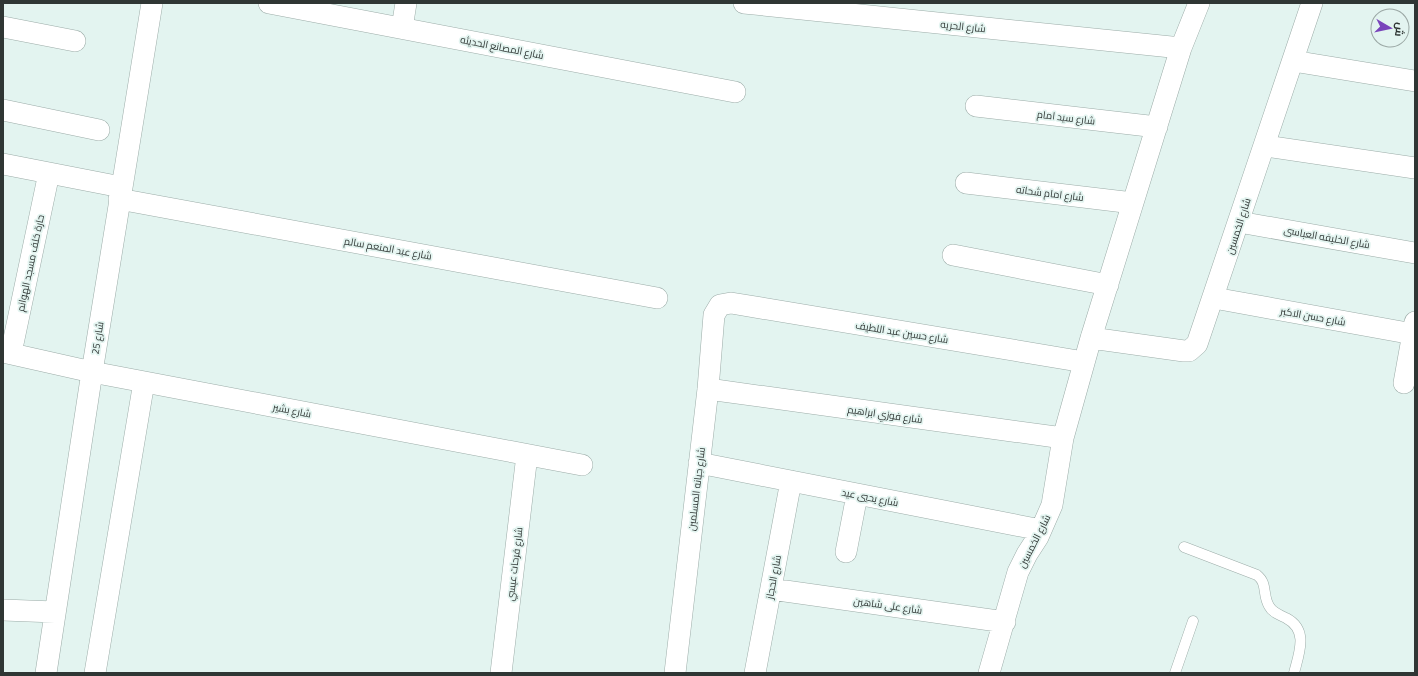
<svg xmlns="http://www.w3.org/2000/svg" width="1418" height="676" viewBox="0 0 1418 676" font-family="'Titillium Web',Cairo,sans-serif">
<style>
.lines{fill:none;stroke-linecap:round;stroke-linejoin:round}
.lane-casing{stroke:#9caca8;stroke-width:11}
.street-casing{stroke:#9caca8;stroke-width:22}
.lane{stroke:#fff;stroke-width:10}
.street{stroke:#fff;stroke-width:21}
.labels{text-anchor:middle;stroke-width:3.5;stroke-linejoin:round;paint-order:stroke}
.street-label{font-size:10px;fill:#2f3634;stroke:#e3f4f0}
</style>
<rect width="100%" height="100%" fill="#e3f4f0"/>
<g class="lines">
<g class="lane-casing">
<path id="lane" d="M1184 547 1257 575C1268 584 1262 594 1269 606 1272 612 1279 615 1286 618 1309 630 1299 653 1294 673
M1175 673 1193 621"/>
</g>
<g class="street-casing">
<path id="street" d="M269 3 735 92
M744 3 1181 48
M3 27 75 41
M402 28 406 3
M1293 61 1415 81
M976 106 1157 127
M3 110 99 130
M1265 146 1415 168
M3 164 121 187
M966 183 1133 203
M119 199 657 298
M1239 222 1415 253
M953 255 1108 285
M1214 298 1413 334
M1091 338 1184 351H1189L1197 344 1312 3
M3 352 92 372 582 465
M11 353 49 173
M1404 383 1415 322
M708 389 1063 438
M699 463 1041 530
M846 552 857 495
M771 589 1005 622
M3 610 55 612
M46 673 92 372 152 3
M95 673 144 382
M501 673 527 455
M675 673 708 389 714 315 720 305 731 303 1084 362
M755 673 791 481
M989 673 1018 572 1027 554 1038 537 1052 505 1063 438 1091 338 1181 48 1199 3"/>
</g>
<use href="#lane" class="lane"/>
<use href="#street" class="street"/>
</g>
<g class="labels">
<g class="street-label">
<text transform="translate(963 26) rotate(6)" y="4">شارع الحريه</text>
<text transform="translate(502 47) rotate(11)" y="4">شارع المصانع الحديثه</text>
<text transform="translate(1066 117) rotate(7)" y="4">شارع سيد امام</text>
<text transform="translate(1050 193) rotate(7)" y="4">شارع امام شحاته</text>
<text transform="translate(1238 226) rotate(-72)" y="4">شارع الخمسين</text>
<text transform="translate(1327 237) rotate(10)" y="4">شارع الخليفه العباسى</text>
<text transform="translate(388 248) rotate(10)" y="4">شارع عبد المنعم سالم</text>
<text transform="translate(30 263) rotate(-78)" y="4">حارة خلف مسجد الهوانم</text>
<text transform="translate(1313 316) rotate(10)" y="4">شارع حسن الاكبر</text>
<text transform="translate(902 332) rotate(9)" y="4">شارع حسين عبد اللطيف</text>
<text transform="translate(97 338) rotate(-81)" y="4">شارع 25</text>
<text transform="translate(292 410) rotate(11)" y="4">شارع بشير</text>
<text transform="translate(885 414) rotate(8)" y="4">شارع فوزي ابراهيم</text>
<text transform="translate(696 489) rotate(-83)" y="4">شارع جبانه المسلمين</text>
<text transform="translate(870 497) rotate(11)" y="4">شارع يحيي عيد</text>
<text transform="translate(1034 541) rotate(-63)" y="4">شارع الخمسين</text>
<text transform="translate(514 564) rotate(-83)" y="4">شارع فرحات عيسي</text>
<text transform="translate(773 577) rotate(-79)" y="4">شارع الحجاز</text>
<text transform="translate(888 605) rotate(8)" y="4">شارع على شاهين</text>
</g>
</g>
<rect width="1418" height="676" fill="none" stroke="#2f3634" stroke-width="8"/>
<g transform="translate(1390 28) rotate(99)"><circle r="19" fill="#e3f4f0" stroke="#9ba8a5"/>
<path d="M0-3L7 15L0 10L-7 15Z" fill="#7944bb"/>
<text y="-6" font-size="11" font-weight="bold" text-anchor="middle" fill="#2f3634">ش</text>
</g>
</svg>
